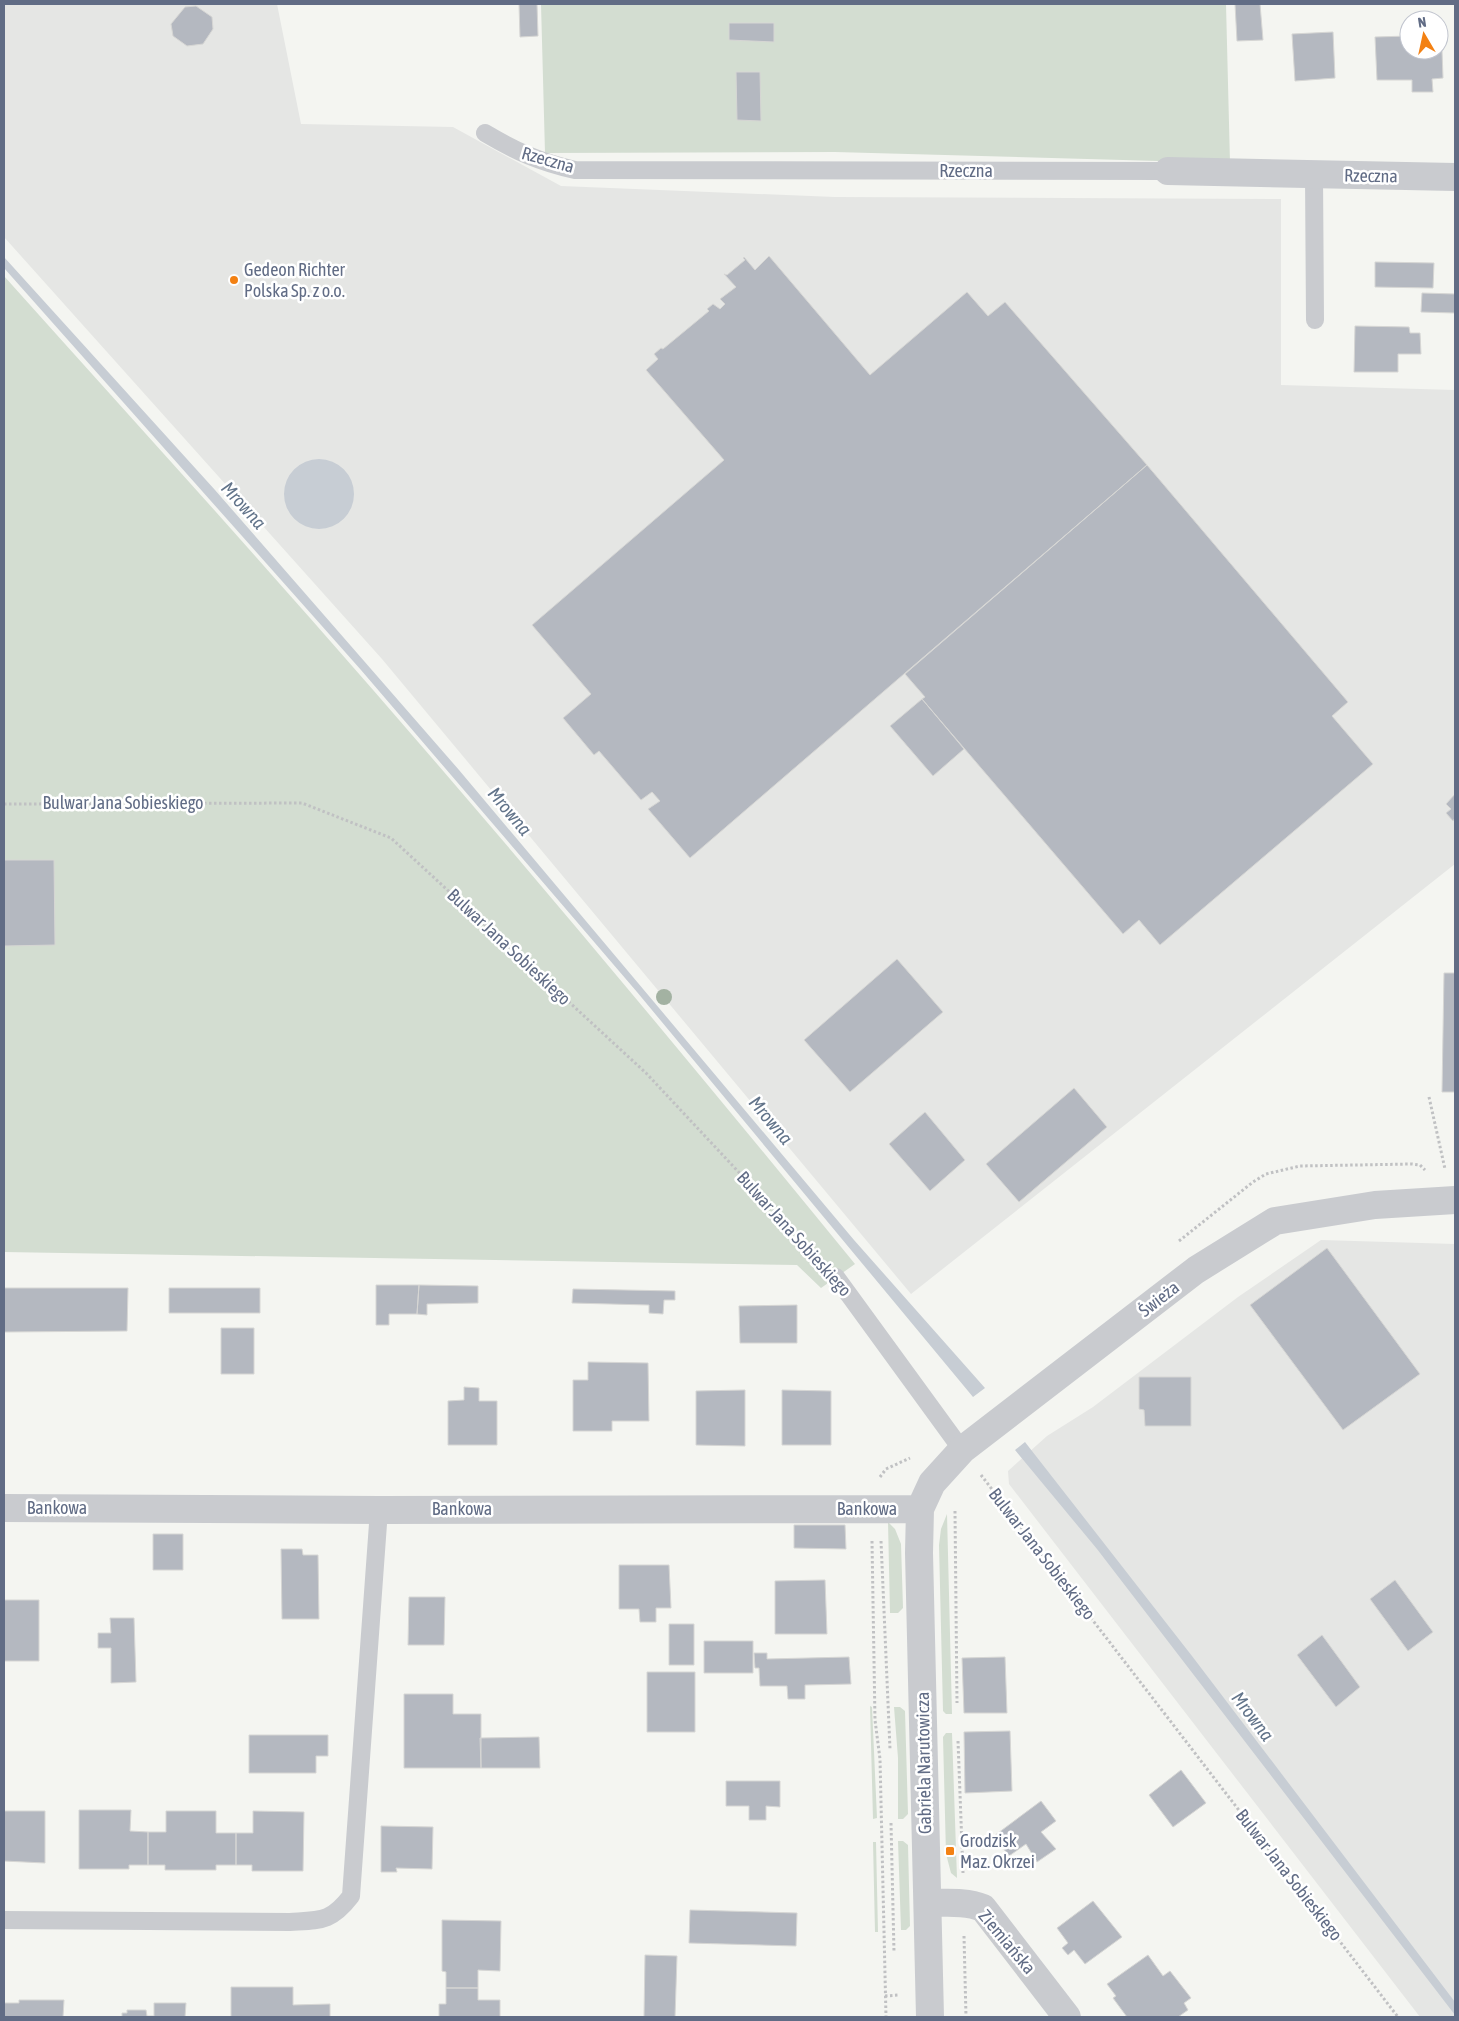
<svg xmlns="http://www.w3.org/2000/svg" width="1459" height="2021" viewBox="0 0 1459 2021" font-family="'Asap Condensed',sans-serif">
<style>
.built{fill:#e5e6e4}
.green{fill:#d3ddd1}
.water{fill:#c7cdd4}
.building{fill:#b4b8c0;stroke:#d6d6d4}
.lines{fill:none;stroke-linecap:round;stroke-linejoin:round}
.path{stroke:#c0c1c3;stroke-width:3;stroke-dasharray:2.5 2.5;stroke-linecap:butt}
.service{stroke:#c9cbcf;stroke-width:18}
.minor{stroke:#c9cbcf;stroke-width:28}
.tree{fill:#a3b2a2}
.poi-dot{fill:#f38113;stroke:#fff;stroke-width:2}
.labels{text-anchor:middle;stroke-width:5;stroke-linejoin:round;paint-order:stroke}
.street-label{font-size:18px;fill:#616c85;stroke:#fff}
.poi-label{font-size:18px;fill:#616c85;stroke:#fff;text-anchor:start}
.water-label{font-size:19px;font-style:italic;fill:#62748a;stroke:#fff}
</style>
<rect width="100%" height="100%" fill="#f4f5f1"/>
<path class="built" d="M4 4H277L301 124 453 127 561 186 835 197 1281 199V385L1455 390V864L911 1294 382 659 4 237Z
M1321 1240 1455 1244V2017H1420L1009 1484 1008 1471 1047 1436 1093 1407 1238 1297Z"/>
<path class="green" d="M541 4H1226L1230 163 835 152 545 153Z
M4 276C106 390 209 503 310 618 496 829 677 1046 855 1264L821 1288 797 1265 4 1252Z
M947 1514 952 1714H946L943 1711 939 1545 941 1529Z
M888 1522 895 1529 901 1544 903 1608 898 1613H890Z
M870 1706 872 1707 877 1818 873 1819Z
M894 1707H900L905 1711 908 1814 903 1819H898V1758Z
M946 1733H952L957 1878 951 1873 946 1854 943 1737Z
M898 1841H903L908 1845 910 1926 906 1930H901Z
M873 1842H876L878 1932H875Z"/>
<path class="water" d="M4 257 215 490 459 770 854 1240 985 1388 973 1397 637 992 361 670 4 268Z
M284 494a35 35 0 1 1 70 0a35 35 0 1 1-70 0Z
M1025 1442 1192 1656 1455 2002V2015L1097 1549 1015 1450Z"/>
<path class="building" d="M519 4H537L538 36 520 37Z
M1235 4H1260L1263 40 1237 41Z
M196 6 212 17 213 29 203 44 187 46 173 36 171 24 185 7Z
M729 23H774V42L729 40Z
M1333 32 1335 78 1295 81 1292 34Z
M1409 36V50H1420V52L1442 51 1443 78 1432 79 1433 92H1412V80H1377L1375 37Z
M736 72H760L761 121 737 120Z
M769 256 870 375 967 292 988 316 1005 302 1147 465 690 858 648 809 660 801 652 792 641 800 599 751 594 755 563 718 591 694 532 625 724 460 646 370 658 359 654 354 661 348 663 349 709 311 707 309 713 304 720 309 725 304 720 299 736 287 724 274 727 275 745 260 743 258 744 257 755 270Z
M1375 262 1434 263 1433 288 1375 287Z
M1422 293 1455 294V313L1421 312Z
M1355 326 1409 327 1410 333H1420L1421 354H1398V372H1354Z
M1147 465 1348 702 1332 716 1373 764 1160 945 1139 920 1123 934 922 699 925 697 905 674Z
M922 699 964 749 933 776 890 726Z
M1455 794V818L1453 821 1446 813 1451 809 1446 804Z
M4 860H54L55 945 4 946Z
M897 959 943 1012 850 1092 804 1040Z
M1444 973H1455V1092H1442Z
M1074 1088 1107 1127 1019 1202 986 1164Z
M925 1112 965 1160 930 1191 889 1144Z
M1327 1248 1420 1374 1343 1430 1250 1305Z
M376 1285H419L417 1314H389V1325H376Z
M419 1285 478 1286V1303L427 1304V1315L417 1314Z
M4 1288H128L127 1331 4 1332Z
M169 1288H260V1313H169Z
M573 1289 675 1291V1300H664L663 1314 649 1313V1305L572 1303Z
M797 1305V1343H740L739 1306Z
M221 1328H254V1374H221Z
M588 1362 648 1363 649 1421H612V1431H573V1380H588Z
M1139 1377H1191V1426H1145L1144 1410 1139 1409Z
M464 1387 479 1388V1401H497V1445H448V1401L464 1400Z
M745 1390V1446L696 1445V1391Z
M782 1390 831 1391V1445H782Z
M794 1525H845L846 1549 794 1548Z
M153 1534H183V1570H153Z
M281 1549H302L303 1555H318L319 1619H282Z
M619 1565H669L671 1608H656V1622H640L639 1609H619Z
M825 1580 827 1634H775V1581Z
M1395 1580 1433 1632 1408 1651 1370 1599Z
M409 1597H445L444 1645H408Z
M4 1600H39V1661H4Z
M110 1618H134L136 1682 111 1683V1648H98V1633H111Z
M669 1624H694V1665H669Z
M1322 1635 1360 1687 1336 1707 1297 1655Z
M704 1641H753V1673H704Z
M754 1653H767V1659L849 1657 851 1684 805 1685V1699H788L787 1686H760L759 1668H755Z
M1005 1657 1007 1713H964L962 1658Z
M647 1672H695V1732H647Z
M404 1694H453V1714H481V1768H404Z
M1010 1731 1012 1791 965 1793 964 1732Z
M249 1735H328V1756H316V1773H249Z
M539 1737 540 1768H481L480 1738Z
M1181 1770 1206 1803 1173 1827 1149 1795Z
M726 1781H780V1807L766 1806V1820H749V1806H726Z
M1041 1801 1056 1821 1041 1832 1056 1849 1037 1862 1026 1844 1009 1856 994 1836Z
M79 1810H131L130 1831 148 1832V1865H129V1869H79Z
M4 1811H45V1863L4 1861Z
M166 1811H216V1833H236V1865H216V1870H165V1865H148V1832H166Z
M253 1811 304 1812 303 1871H252V1865H236V1833H253Z
M381 1826 433 1827 432 1869 396 1868 397 1872H381Z
M1093 1901 1122 1937 1085 1964 1074 1950 1068 1955 1062 1948 1068 1943 1057 1928Z
M690 1910 797 1913 796 1946 689 1943Z
M442 1920 501 1921 500 1971 478 1970V1988H446V1972L442 1971Z
M645 1955 677 1956 675 2017H644Z
M1148 1955 1163 1976 1170 1971 1191 1998 1184 2003 1188 2010 1178 2017H1127L1113 1998 1116 1996 1107 1984Z
M231 1987H293V2005L330 2004V2017H231Z
M446 1988H478V2000H500V2017H439V2004H446Z
M19 2000H64L63 2017H4V2003H19Z
M154 2003H186L185 2017H122V2013H127V2010H146L147 2016H154Z"/>
<g class="lines">
<path class="path" d="M4 804 302 803 391 838 646 1073 819 1258
M1429 1097 1445 1169
M1179 1241 1253 1182 1266 1174 1300 1166 1412 1164 1420 1165 1425 1170
M981 1475 1398 2017
M880 1477 886 1469 910 1458
M955 1511 957 1703
M872 1541 875 1720 880 1759 886 2017
M881 1541 890 1749
M958 1741 963 1873
M891 1823 894 1952
M964 1936 966 2017
M885 1996 899 1995"/>
<path class="service" d="M485 133C517 152 540 162 575 170L1168 171
M1314 175 1315 320
M836 1277 962 1450
M4 1920 290 1922C321 1920 331 1922 351 1896L379 1510"/>
<path class="minor" d="M1168 171 1455 177
M4 1508 379 1510 920 1509
M928 1903C947 1903 966 1901 983 1908L1067 2017
M930 2017 919 1553 920 1509 932 1483 962 1450 1196 1270 1275 1221 1375 1205 1455 1200"/>
</g>
<circle class="tree" cx="664" cy="997" r="8"/>
<g class="poi-dot">
<circle cx="234" cy="280" r="5"/>
<rect x="945" y="1846" width="10" height="10" rx="2.5"/>
</g>
<g class="labels">
<g class="street-label">
<text transform="translate(548 160) rotate(16)" y="6">Rzeczna</text>
<text x="966" y="177">Rzeczna</text>
<text transform="translate(1371 176) rotate(1)" y="6">Rzeczna</text>
<text x="123" y="809">Bulwar Jana Sobieskiego</text>
<text transform="translate(509 947) rotate(43)" y="6">Bulwar Jana Sobieskiego</text>
<text transform="translate(794 1234) rotate(48)" y="6">Bulwar Jana Sobieskiego</text>
<text transform="translate(1159 1299) rotate(-38)" y="6">Świeża</text>
<text x="57" y="1514">Bankowa</text>
<text x="462" y="1515">Bankowa</text>
<text x="867" y="1515">Bankowa</text>
<text transform="translate(1042 1554) rotate(52)" y="6">Bulwar Jana Sobieskiego</text>
<text transform="translate(924 1763) rotate(-91)" y="6">Gabriela Narutowicza</text>
<text transform="translate(1289 1875) rotate(52)" y="6">Bulwar Jana Sobieskiego</text>
<text transform="translate(1007 1942) rotate(50)" y="6">Ziemiańska</text>
</g>
<g class="poi-label">
<text x="244" y="276">Gedeon Richter<tspan x="244" dy="21">Polska Sp. z o.o.</tspan></text>
<text x="960" y="1847">Grodzisk<tspan x="960" dy="21">Maz. Okrzei</tspan></text>
</g>
<g class="water-label">
<text transform="translate(244 505) rotate(48)" y="7">Mrowna</text>
<text transform="translate(510 811) rotate(50)" y="7">Mrowna</text>
<text transform="translate(771 1120) rotate(50)" y="7">Mrowna</text>
<text transform="translate(1253 1716) rotate(53)" y="7">Mrowna</text>
</g>
</g>
<rect width="1459" height="2021" fill="none" stroke="#616c85" stroke-width="10"/>
<g transform="translate(1424 35) rotate(351)"><circle r="24" fill="#ffffff" stroke="#c0c4ce"/>
<path d="M0-4L9 19L0 12L-9 19Z" fill="#f38113"/>
<text y="-8" font-size="14" font-weight="bold" text-anchor="middle" fill="#616c85">N</text>
</g>
</svg>
